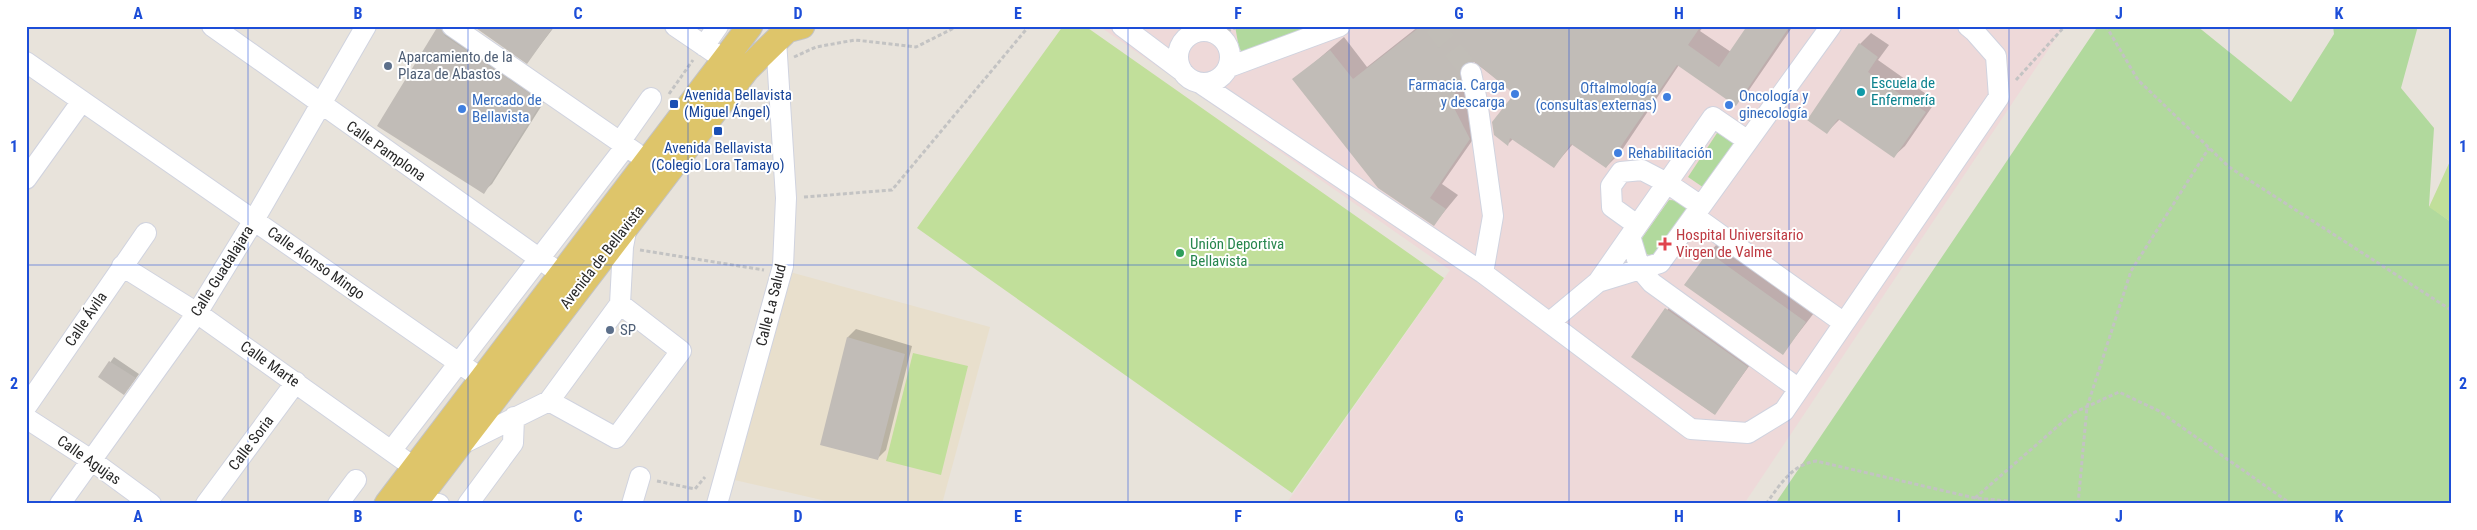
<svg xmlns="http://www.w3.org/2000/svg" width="2477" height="530" viewBox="0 0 2477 530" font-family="'Roboto Condensed',sans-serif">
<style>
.education{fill:#e8dfcc}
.medical{fill:#eed9d9}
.green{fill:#b1d99d}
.pitch{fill:#c1df9a}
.shadow{fill:#0003}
.building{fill:#c1bcb7}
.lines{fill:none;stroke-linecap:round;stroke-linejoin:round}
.minor-tunnel{stroke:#c1bdb7;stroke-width:20;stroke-dasharray:20 10;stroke-linecap:butt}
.minor-casing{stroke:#d0d3df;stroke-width:22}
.major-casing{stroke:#c3c3c3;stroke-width:27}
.path{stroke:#c3c3c3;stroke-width:3;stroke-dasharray:4 2.5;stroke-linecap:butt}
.minor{stroke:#fff;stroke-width:20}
.major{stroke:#dec56a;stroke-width:25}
.grid{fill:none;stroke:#1d4ed8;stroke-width:1;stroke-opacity:0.55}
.service-dot{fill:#5c6f8a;stroke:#fff;stroke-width:2}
.culture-dot{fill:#0f9aa8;stroke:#fff;stroke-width:2}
.shop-dot{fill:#3f7fe0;stroke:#fff;stroke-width:2}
.transit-dot{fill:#1a4fb4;stroke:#fff;stroke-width:2}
.health-dot{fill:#e0444e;stroke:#fff;stroke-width:2}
.leisure-dot{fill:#2e9e5b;stroke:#fff;stroke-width:2}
.labels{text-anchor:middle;stroke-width:4;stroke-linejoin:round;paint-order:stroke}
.service-label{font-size:15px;fill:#4e5e75;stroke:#fff;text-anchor:start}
.culture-label{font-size:15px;fill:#0d838f;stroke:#fff;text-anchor:start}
.shop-label{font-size:15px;fill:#366cbe;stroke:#fff;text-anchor:start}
.transit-label{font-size:15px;fill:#164399;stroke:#fff;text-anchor:start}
.street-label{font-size:15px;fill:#272727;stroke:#fff}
.health-label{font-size:15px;fill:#be3a42;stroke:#fff;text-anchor:start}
.leisure-label{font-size:15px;fill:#27864d;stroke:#fff;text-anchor:start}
.neatline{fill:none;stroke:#1d4ed8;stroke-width:2}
.grid-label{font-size:16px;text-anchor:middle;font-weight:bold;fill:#1d4ed8}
</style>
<rect width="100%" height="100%" fill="#e8e3db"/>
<path class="education" d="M771 271 790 272 990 327 942 504H839L730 479Z"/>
<path class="medical" d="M1099 26H2064L1744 504H1286L1450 270Z"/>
<path class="green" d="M1235 26H1340L1248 60 1239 48Z
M2098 26H2197L2291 102 2334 34 2333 26H2418L2401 88 2434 128 2429 206 2451 222V504H1775Z
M1719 130 1739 143 1707 190 1688 177Z
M1669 200 1683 201 1689 215 1657 257 1646 254 1640 241Z"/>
<path class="pitch" d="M1063 26H1085L1444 278 1292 493 917 228Z
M2451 159V222L2429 207Z
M913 353 968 366 941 475 886 461Z"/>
<path class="shadow" d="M439 26H452L549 94 492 184 483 192Z
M475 26H555L527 62Z
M1419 26H1704L1700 31 1731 52 1748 26H1793L1749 90 1735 104 1679 65 1620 153 1606 167 1573 144 1554 166 1513 139 1508 144 1515 93 1473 61 1474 70 1463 86 1483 125 1442 184 1458 195 1434 224 1294 80 1344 37 1367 67Z
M1871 33 1889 45 1878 60 1936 101 1905 146 1894 156 1840 119 1827 132 1860 44Z
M1717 244 1814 313 1783 353 1709 253Z
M1674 301 1755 358 1714 414 1633 356Z
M856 329 912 346 886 450 878 458 848 337Z
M114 357 139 374 128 389 100 377Z"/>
<path class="building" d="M438 26H440L445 36 542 102 484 194 377 126Z
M473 26H554L527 64Z
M1421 26H1701L1688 45 1719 67 1747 26H1790L1736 106 1677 65 1606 168 1571 144 1554 168 1510 138 1508 146 1494 135 1492 122 1514 94 1475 62 1463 64 1460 70 1461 85 1450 100 1470 139 1430 198 1446 209 1434 226 1378 188 1292 79 1330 50 1353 79Z
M1859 43 1878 57 1868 72 1926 112 1894 158 1838 119 1827 134 1807 120Z
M1708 252 1806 322 1783 355 1684 285Z
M1665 308 1748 367 1715 415 1631 357Z
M847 337 905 354 878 460 820 445Z
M109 361 136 378 124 395 98 377Z"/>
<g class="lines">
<path class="minor-tunnel" d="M1434 26 1471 73"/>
<g class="minor-casing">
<path id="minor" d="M212 26 561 274
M452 26 636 153
M675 26 725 60
M1122 26 1182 71
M1178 57a26 26 0 1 1 52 0a26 26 0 1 1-52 0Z
M704 46 718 26
M26 62 482 379
M1229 67 1340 26
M1471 73 1477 101 1493 216 1483 273
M1200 83 1483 273 1691 429 1748 433 1784 411 1999 97 1996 56 1974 31 1968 26
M620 142 651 98
M26 179 82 101
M1694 216 1844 323
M1637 225 1612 207 1611 186 1621 172 1642 170 1667 183 1701 206
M1630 236 1640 269 1652 283 1799 389
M122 266 197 313 415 468
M1598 282 1660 263 1831 26
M1550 322 1598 282 1713 117 1748 141
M549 401 620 304 623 247 627 226
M26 407 146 233
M26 418 91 460 151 504
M462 444 549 401 616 438 681 351 620 304
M391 451 626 146
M417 500 439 504
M60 504 197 313 254 220 366 26
M206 504 296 382
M338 504 356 480
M468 504 513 443 514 417
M632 504 640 477
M717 504 783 266 786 198 776 40"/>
</g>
<g class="major-casing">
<path id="major" d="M387 504 750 26
M414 504 747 69 787 30 802 26"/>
</g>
<path class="path" d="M2106 26 2138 80 2229 167 2451 310
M1227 31 1240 26
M794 57 816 47 855 40 916 47 958 26
M2016 80 2065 26
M669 94 693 60
M804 197 892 190 1029 26
M640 250 764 270
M657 481 695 489 705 477
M1975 498 2073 413 2119 392 2159 411 2291 504
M1766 504C1780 485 1791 465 1816 461L1975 498 2041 504
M2078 504 2087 407 2131 271 2209 148"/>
<use href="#minor" class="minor"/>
<use href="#major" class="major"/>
</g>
<path class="grid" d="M248 26V504M468 26V504M688 26V504M908 26V504M1128 26V504M1349 26V504M1569 26V504M1789 26V504M2009 26V504M2229 26V504M26 265H2451"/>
<g class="service-dot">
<circle cx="388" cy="66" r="5"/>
<circle cx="610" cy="330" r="5"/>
</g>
<circle class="culture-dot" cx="1861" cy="92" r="5"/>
<g class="shop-dot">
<circle cx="1515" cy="94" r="5"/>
<circle cx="1667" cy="97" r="5"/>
<circle cx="1729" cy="105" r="5"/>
<circle cx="462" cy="109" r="5"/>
<circle cx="1618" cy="153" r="5"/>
</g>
<g class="transit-dot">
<rect x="669" y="99" width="10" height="10" rx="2.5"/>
<rect x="713" y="126" width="10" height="10" rx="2.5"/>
</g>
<path class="health-dot" d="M1662.5 236.5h5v5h5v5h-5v5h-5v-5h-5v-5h5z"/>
<circle class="leisure-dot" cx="1180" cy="253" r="5"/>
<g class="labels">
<g class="service-label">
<text x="398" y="62">Aparcamiento de la<tspan x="398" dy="17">Plaza de Abastos</tspan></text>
<text x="620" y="335">SP</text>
</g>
<g class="culture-label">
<text x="1871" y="88">Escuela de<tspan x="1871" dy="17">Enfermería</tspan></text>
</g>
<g class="shop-label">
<text x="1505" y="90" text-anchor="end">Farmacia. Carga<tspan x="1505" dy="17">y descarga</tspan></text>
<text x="1657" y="93" text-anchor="end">Oftalmología<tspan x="1657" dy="17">(consultas externas)</tspan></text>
<text x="1739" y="101">Oncología y<tspan x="1739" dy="17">ginecología</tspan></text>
<text x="472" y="105">Mercado de<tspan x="472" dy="17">Bellavista</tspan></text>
<text x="1628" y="158">Rehabilitación</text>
</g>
<g class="transit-label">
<text x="684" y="100">Avenida Bellavista<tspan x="684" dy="17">(Miguel Ángel)</tspan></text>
<text x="718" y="153" text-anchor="middle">Avenida Bellavista<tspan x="718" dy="17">(Colegio Lora Tamayo)</tspan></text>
</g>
<g class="street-label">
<text transform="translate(386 151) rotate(35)" y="5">Calle Pamplona</text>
<text transform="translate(602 257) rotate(-52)" y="5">Avenida de Bellavista</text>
<text transform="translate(316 263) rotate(35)" y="5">Calle Alonso Mingo</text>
<text transform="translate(222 271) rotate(-58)" y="5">Calle Guadalajara</text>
<text transform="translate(771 305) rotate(-76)" y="5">Calle La Salud</text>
<text transform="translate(86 319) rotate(-56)" y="5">Calle Ávila</text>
<text transform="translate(270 364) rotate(35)" y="5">Calle Marte</text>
<text transform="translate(251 443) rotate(-53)" y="5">Calle Soria</text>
<text transform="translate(89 460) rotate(35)" y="5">Calle Agujas</text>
</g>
<g class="health-label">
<text x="1676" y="240">Hospital Universitario<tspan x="1676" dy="17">Virgen de Valme</tspan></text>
</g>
<g class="leisure-label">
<text x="1190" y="249">Unión Deportiva<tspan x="1190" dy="17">Bellavista</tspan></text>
</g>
</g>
<rect width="2477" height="530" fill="none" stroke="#ffffff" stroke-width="55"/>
<rect x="28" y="28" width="2422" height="474" class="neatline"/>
<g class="grid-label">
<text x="138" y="19">A</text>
<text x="358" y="19">B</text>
<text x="578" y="19">C</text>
<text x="798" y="19">D</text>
<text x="1018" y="19">E</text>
<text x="1238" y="19">F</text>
<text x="1459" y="19">G</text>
<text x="1679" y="19">H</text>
<text x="1899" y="19">I</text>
<text x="2119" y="19">J</text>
<text x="2339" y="19">K</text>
<text x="14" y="152">1</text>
<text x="2463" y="152">1</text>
<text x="14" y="389">2</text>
<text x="2463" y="389">2</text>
<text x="138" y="522">A</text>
<text x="358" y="522">B</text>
<text x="578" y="522">C</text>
<text x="798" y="522">D</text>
<text x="1018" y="522">E</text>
<text x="1238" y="522">F</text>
<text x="1459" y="522">G</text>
<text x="1679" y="522">H</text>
<text x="1899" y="522">I</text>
<text x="2119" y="522">J</text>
<text x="2339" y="522">K</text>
</g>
</svg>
